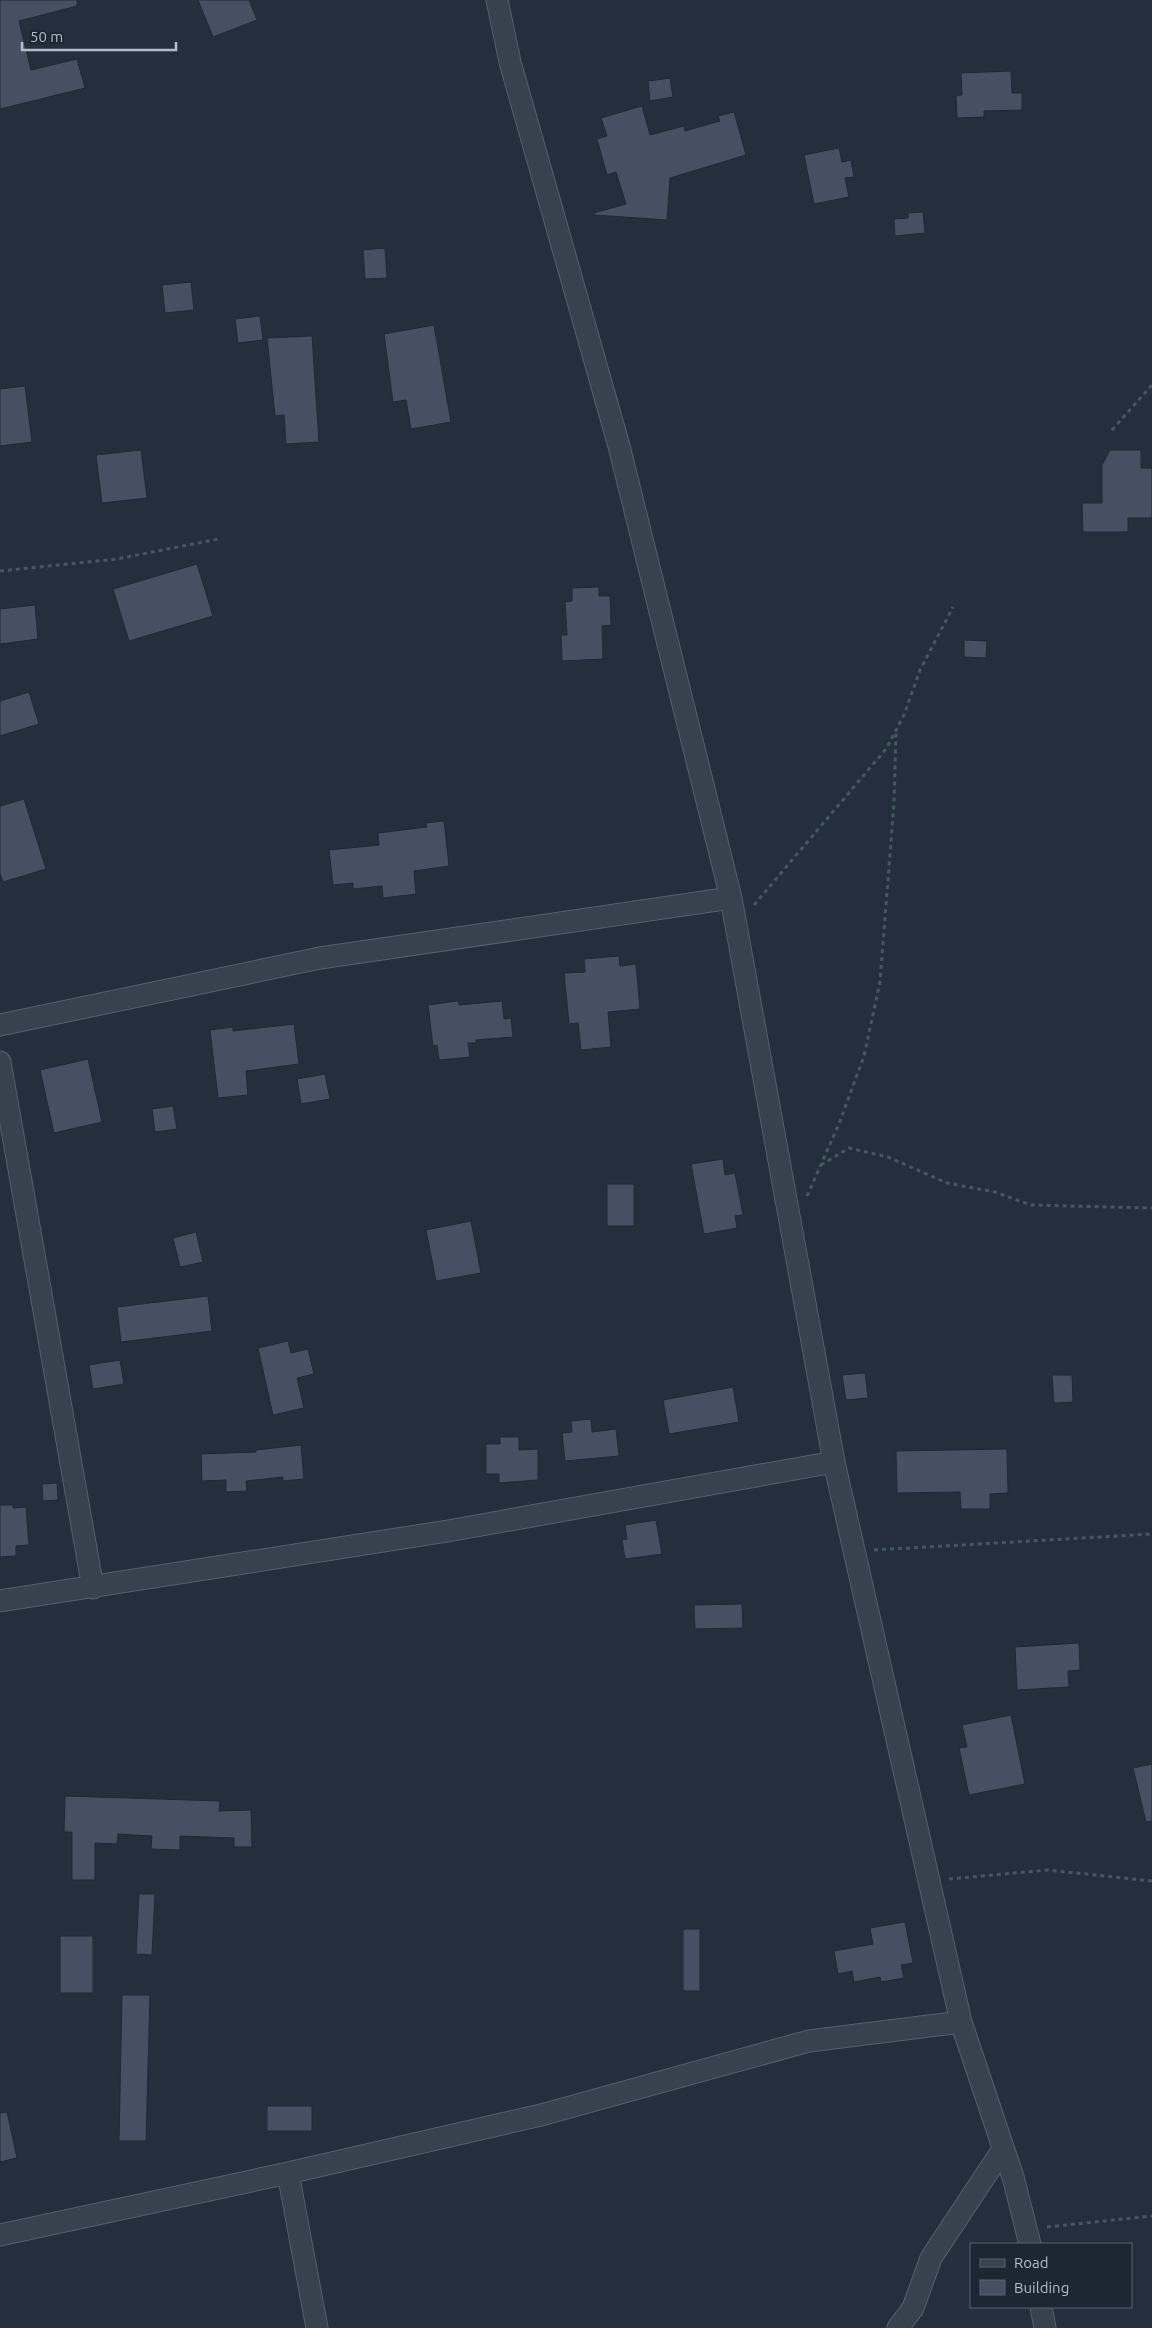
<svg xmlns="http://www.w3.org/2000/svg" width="1152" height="2328" viewBox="0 0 1152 2328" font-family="Ubuntu,sans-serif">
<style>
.building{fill:#455162;stroke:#1f2835}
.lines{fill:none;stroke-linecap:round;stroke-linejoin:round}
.street-casing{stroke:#565f6c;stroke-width:23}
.path{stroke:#44595c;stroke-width:3;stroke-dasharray:4 4;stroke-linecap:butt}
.street{stroke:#38414e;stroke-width:21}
</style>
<rect width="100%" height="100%" fill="#242f3e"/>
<path class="building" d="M0 0H77V6L19 21 31 70 77 59 85 88 0 109Z
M198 0H249L257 20 213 37Z
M1011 71 1012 93H1022V110L984 111V117L957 118 956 96 962 95 961 73Z
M670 78 673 97 650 101 648 81Z
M642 106 650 135 684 126 685 131 720 121 718 116 734 112 746 155 670 178 667 220 595 215 594 213 626 204 616 172 607 175 597 139 607 136 601 118Z
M839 148 842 162 851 160 854 177 845 178 849 197 814 204 804 155Z
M923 212 925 233 895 236 894 219 908 218V213Z
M385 248 387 278 365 279 363 250Z
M191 282 194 310 165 313 162 285Z
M260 316 263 340 238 343 235 319Z
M434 325 451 422 411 429 406 400 393 402 384 334Z
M312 336 319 442 286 444 284 415 275 416 267 338Z
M25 386 32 442 0 446V389Z
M141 450 147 498 102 503 96 455Z
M1110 450H1141V468H1152V518H1128V532H1083L1082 503H1102V465Z
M197 564 213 616 129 641 113 589Z
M599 587V596H610L611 625 602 626 603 659 562 661 561 635H567L565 602 572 601V588Z
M35 605 38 639 0 644V609Z
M964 640 987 641 986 658 964 657Z
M29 692 39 724 0 736V701Z
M24 799 46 869 3 882 0 873V806Z
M444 821 449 866 414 871 416 894 383 898 382 886 353 889V883L333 885 329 850 379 845 378 833 427 827 426 823Z
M619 956 620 966 636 964 640 1009 608 1012 611 1047 581 1050 578 1023 569 1024 564 973 585 972 584 959Z
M458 1001 459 1005 502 1001 504 1019 511 1018 513 1037 476 1040V1043H468L470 1057 439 1060 437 1045 433 1046 428 1005Z
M294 1024 299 1064 246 1071 248 1095 218 1098 210 1030 233 1027V1031Z
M88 1059 102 1122 54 1133 40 1070Z
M325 1074 330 1099 301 1104 297 1079Z
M173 1106 177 1129 155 1132 152 1109Z
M723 1159 725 1175 735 1173 743 1215 735 1216 737 1228 704 1234 691 1164Z
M607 1184H634V1226H607Z
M471 1221 481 1273 436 1281 426 1230Z
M196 1232 203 1262 180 1267 173 1238Z
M208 1296 212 1331 121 1342 117 1307Z
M288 1341 291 1353 308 1349 314 1374 297 1378 304 1408 273 1415 258 1348Z
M120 1360 124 1384 93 1389 89 1365Z
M865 1373 868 1398 846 1400 842 1375Z
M1052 1375H1072L1073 1402 1054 1403Z
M733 1387 739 1422 669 1434 663 1400Z
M591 1419 592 1432 616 1429 619 1456 565 1461 562 1433 572 1432 571 1421Z
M500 1437H519V1450L538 1449V1480L499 1483V1474H486V1444H500Z
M301 1445 304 1479 283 1481V1477L246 1481 247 1491 226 1492V1480L202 1481 201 1454 256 1452V1450Z
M1007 1449 1008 1493 990 1494V1509H961L960 1492 897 1493 896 1451Z
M57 1483 58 1500 43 1501 42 1484Z
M0 1505H13V1508L26 1507 29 1545 16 1546V1556L0 1557Z
M656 1520 662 1554 625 1559 622 1540 627 1539 625 1525Z
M742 1604 743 1628 695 1629 694 1605Z
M1079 1643 1080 1670 1068 1671 1069 1687 1017 1690 1015 1647Z
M1011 1715 1025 1784 969 1795 959 1748 967 1747 962 1725Z
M1152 1764V1821L1146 1822 1133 1768Z
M65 1796 220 1801 219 1811 251 1810 252 1847H234V1838L180 1836V1850L151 1849 152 1836 118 1834 117 1844 95 1843V1880H72V1832H64Z
M139 1894H155L152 1955 136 1954Z
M905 1922 913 1963 901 1965 904 1978 881 1982 880 1977 854 1982 852 1971 838 1974 834 1951 873 1944 870 1928Z
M683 1929H700V1991H683Z
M60 1936H93V1993H60Z
M122 1995H150L146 2141H119Z
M267 2106H312V2131H267Z
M7 2112 17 2158 0 2162V2113Z"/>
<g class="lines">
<g class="street-casing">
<path id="street" d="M497 0 510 62 619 446 731 898
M0 1025 320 958 731 898 834 1462 961 2022 1013 2177 1030 2244
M0 1062 93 1588
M0 1601 448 1531 834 1462
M288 2173 317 2328
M0 2235 288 2173 541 2115 809 2041 961 2022
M1041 2307 1045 2328
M898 2328 913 2308 931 2258 1003 2149"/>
</g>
<path class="path" d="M1112 430 1152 385
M0 571 117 559 218 539
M754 905 886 749 904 715 920 670 953 607
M821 1165 849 1148 888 1157 947 1183 995 1192 1031 1205 1152 1208
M807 1196 839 1124 864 1056 880 982 894 803 896 730
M874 1550 1152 1534
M949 1879 1048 1870 1152 1881
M1047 2227 1152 2216"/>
<use href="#street" class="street"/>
</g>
<rect x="970" y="2243" width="162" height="65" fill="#1d2633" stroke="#59626f"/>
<rect x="980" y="2259" width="25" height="8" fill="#38414e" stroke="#59626f"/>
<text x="1014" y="2268" font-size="15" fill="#b4bcc9">Road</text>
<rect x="980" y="2280" width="25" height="15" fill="#455162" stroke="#59626f"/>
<text x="1014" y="2293" font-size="15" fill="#b4bcc9">Building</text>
<path d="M22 42v8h154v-8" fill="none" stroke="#b4bcc9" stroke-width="2.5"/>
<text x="30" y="42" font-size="15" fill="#b4bcc9" stroke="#1d2633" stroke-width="4" paint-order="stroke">50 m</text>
</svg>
